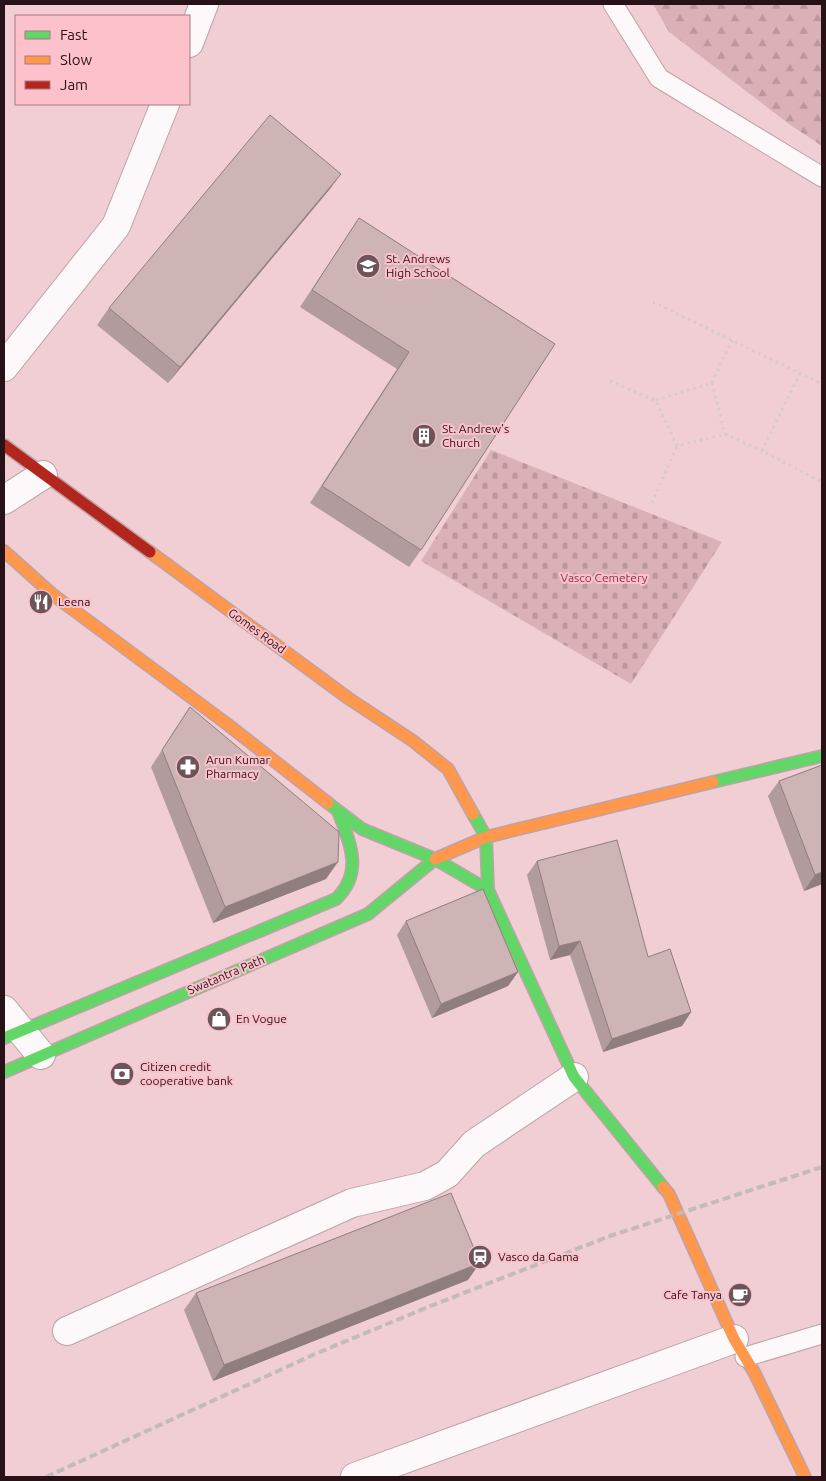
<svg xmlns="http://www.w3.org/2000/svg" width="826" height="1481" viewBox="0 0 826 1481" font-family="Ubuntu,sans-serif">
<style>
.forest{fill:url(#forest-firs)}
.cemetery{fill:url(#cemetery-stones)}
.lines{fill:none;stroke-linecap:round;stroke-linejoin:round}
.lane-casing{stroke:#bca3a7;stroke-width:21}
.street-casing{stroke:#bca3a7;stroke-width:30}
.fast-casing{stroke:#bca3a7;stroke-width:14}
.slow-casing{stroke:#bca3a7;stroke-width:14}
.jam-casing{stroke:#bca3a7;stroke-width:14}
.path{stroke:#d5cbcc;stroke-width:3;stroke-dasharray:2.5 4;stroke-linecap:butt}
.lane{stroke:#fdf8f9;stroke-width:19}
.street{stroke:#fdf8f9;stroke-width:28}
.fast{stroke:#63d668;stroke-width:11}
.slow{stroke:#ff974d;stroke-width:11}
.jam{stroke:#b3261e;stroke-width:11}
.rail{stroke:#c2babb;stroke-width:4;stroke-dasharray:8 4;stroke-linecap:butt}
.wall{fill:#b19b9c}
.shaded-wall{fill:#907e7f}
.building{fill:#ceb4b5;stroke:#907e7f}
.labels{text-anchor:middle;stroke-width:4;stroke-linejoin:round;paint-order:stroke}
.poi-label{font-size:12px;fill:#271217;stroke:#fdc1cb;text-anchor:start}
.park-label{font-size:12px;fill:#873249;stroke:#fdc1cb}
.street-label{font-size:12px;fill:#271217;stroke:#fdc1cb}
</style>
<defs>
<pattern id="forest-firs" width="22" height="20" patternUnits="userSpaceOnUse" patternTransform="scale(1.25)"><rect width="22" height="20" fill="#dbb1b8"/><path d="M5 1l3.5 6h-7zM16 11l3.5 6h-7z" fill="#bc979d"/></pattern>
<pattern id="cemetery-stones" width="16" height="16" patternUnits="userSpaceOnUse" patternTransform="scale(1.25)"><rect width="16" height="16" fill="#dbb1b8"/><path d="M2 7V4a2 2 0 0 1 4 0v3zM10 15v-3a2 2 0 0 1 4 0v3z" fill="#bc979d"/></pattern>
</defs>
<rect width="100%" height="100%" fill="#f0ced4"/>
<path class="forest" d="M653 4H822V146L789 124 669 32Z"/>
<path class="cemetery" d="M491 450 722 542 631 684 421 561Z"/>
<g class="lines">
<g class="lane-casing">
<path id="lane" d="M613 4 659 78 822 177
M745 1357 822 1334"/>
</g>
<g class="street-casing">
<path id="street" d="M189 43 204 4
M4 367 116 226 165 104
M4 500 43 475
M4 1010 41 1055
M67 1331 352 1203 425 1186 447 1174 474 1144 574 1077
M355 1477 734 1339"/>
</g>
<g class="fast-casing">
<path id="fast" d="M713 782 822 756
M328 803 362 829 435 859 488 890
M473 814 486 837 488 890
M488 890 574 1077 663 1187
M4 1038 336 899C364 872 350 843 338 811
M4 1072 368 914 435 859"/>
</g>
<g class="slow-casing">
<path id="slow" d="M4 551 52 594 227 724 328 803
M150 552 348 698 413 741 448 769 473 814
M435 859 486 837 713 782
M663 1187 669 1194 734 1339 754 1372 805 1477"/>
</g>
<g class="jam-casing">
<path id="jam" d="M4 445 150 552"/>
</g>
<path class="path" d="M653 302 822 384
M800 373 762 451 822 482
M610 381 656 401 677 446 725 434 762 451
M712 383 725 434
M656 400 712 383 732 340
M652 503 677 446"/>
<use href="#lane" class="lane"/>
<use href="#street" class="street"/>
<use href="#fast" class="fast"/>
<use href="#slow" class="slow"/>
<use href="#jam" class="jam"/>
<path class="rail" d="M46 1477 315 1354 433 1305 610 1236 822 1167"/>
</g>
<path class="wall" d="M341 174 329 190 168 383 97 325 109 308Z
M359 218 555 344 421 550 409 567 310 503 397 369 300 307Z
M190 707 326 879 213 923 151 767Z
M779 781 822 884 804 891 768 796Z
M537 861 648 957 691 1012 682 1026 603 1052 570 955 550 960 527 875Z
M406 921 518 972 508 986 432 1018 397 935Z
M468 1280 213 1381 184 1310 196 1293Z"/>
<path class="shaded-wall" d="M341 174 329 190 168 383 180 367Z
M338 862 326 879 213 923 225 907Z
M822 872V884L804 891 815 875Z
M580 941 570 955 550 960 559 946Z
M518 972 508 986 432 1018 441 1004Z
M691 1012 682 1026 603 1052 612 1039Z
M480 1263 468 1280 213 1381 224 1365Z"/>
<path class="building" d="M270 115 341 174 180 367 109 308Z
M359 218 555 344 421 550 322 486 409 352 312 290Z
M190 707 339 832 338 862 225 907 162 750Z
M822 765V872L815 875 779 781Z
M617 840 648 957 670 949 691 1012 612 1039 580 941 559 946 537 861Z
M483 889 518 972 441 1004 406 921Z
M451 1193 480 1263 224 1365 196 1293Z"/>
<defs>
<g id="school-disc" transform="scale(1.25)"><circle r="9.5" fill="#6d5459" stroke="#fdc1cb"/><path d="M0-5L7-2L0 1L-7-2ZM-4 1L0 2.5L4 1V4Q0 6-4 4Z" fill="#fff"/></g>
<g id="building-disc" transform="scale(1.25)"><circle r="9.5" fill="#6d5459" stroke="#fdc1cb"/><path d="M-4-6H4V6H1V3H-1V6H-4ZM-2.5-4.3h1.7v1.8h-1.7ZM.8-4.3h1.7v1.8H.8ZM-2.5-1h1.7V.8h-1.7ZM.8-1h1.7V.8H.8Z" fill="#fff"/></g>
<g id="restaurant-disc" transform="scale(1.25)"><circle r="9.5" fill="#6d5459" stroke="#fdc1cb"/><path d="M-5-6h1v4h1v-4h1v4h1v-4h1v5L-1.5 .5V6h-2V.5L-5-1ZM5-6V6H3V1.5H1.5Q1.5-4 5-6Z" fill="#fff"/></g>
<g id="pharmacy-disc" transform="scale(1.25)"><circle r="9.5" fill="#6d5459" stroke="#fdc1cb"/><path d="M-2-6h4v4h4v4h-4v4h-4v-4h-4v-4h4Z" fill="#fff"/></g>
<g id="shop-disc" transform="scale(1.25)"><circle r="9.5" fill="#6d5459" stroke="#fdc1cb"/><path d="M-5-2.5h2.3a2.7 3.5 0 0 1 5.4 0H5L5.5 6h-11ZM-1.5-2.5h3a1.5 2.3 0 0 0-3 0Z" fill="#fff"/></g>
<g id="bank-disc" transform="scale(1.25)"><circle r="9.5" fill="#6d5459" stroke="#fdc1cb"/><path d="M-6-4H6V4H-6ZM0-2.3a2.3 2.3 0 1 0 0 4.6a2.3 2.3 0 1 0 0-4.6Z" fill="#fff"/></g>
<g id="station-disc" transform="scale(1.25)"><circle r="9.5" fill="#6d5459" stroke="#fdc1cb"/><path d="M-3-6H3Q5-6 5-4V2Q5 4 3 4L4.5 6H3L1.5 4h-3L-3 6H-4.5L-3 4Q-5 4-5 2V-4Q-5-6-3-6ZM-3.5-4v3h7v-3ZM-3.5 1v1.5H-2V1ZM2 1v1.5H3.5V1Z" fill="#fff"/></g>
<g id="cafe-disc" transform="scale(1.25)"><circle r="9.5" fill="#6d5459" stroke="#fdc1cb"/><path d="M-5.5-4.5H6V0H3Q3 3.5 0 3.5H-2.5Q-5.5 3.5-5.5 0ZM3-3.2v2h1.7v-2ZM-6 4.5H4V6H-6Z" fill="#fff"/></g>
</defs>
<g fill-rule="evenodd">
<use href="#school-disc" x="368" y="266"/>
<use href="#building-disc" x="424" y="436"/>
<use href="#restaurant-disc" x="41" y="602"/>
<use href="#pharmacy-disc" x="188" y="767"/>
<use href="#shop-disc" x="219" y="1019"/>
<use href="#bank-disc" x="122" y="1074"/>
<use href="#station-disc" x="480" y="1257"/>
<use href="#cafe-disc" x="740" y="1295"/>
</g>
<g class="labels">
<g class="poi-label">
<text x="386" y="263">St. Andrews<tspan x="386" dy="14">High School</tspan></text>
<text x="442" y="433">St. Andrew's<tspan x="442" dy="14">Church</tspan></text>
<text x="58" y="606">Leena</text>
<text x="206" y="764">Arun Kumar<tspan x="206" dy="14">Pharmacy</tspan></text>
<text x="236" y="1023">En Vogue</text>
<text x="140" y="1071">Citizen credit<tspan x="140" dy="14">cooperative bank</tspan></text>
<text x="498" y="1261">Vasco da Gama</text>
<text x="722" y="1299" text-anchor="end">Cafe Tanya</text>
</g>
<g class="park-label">
<text x="604" y="582">Vasco Cemetery</text>
</g>
<g class="street-label">
<text transform="translate(257 631) rotate(36)" y="4">Gomes Road</text>
<text transform="translate(226 975) rotate(-23)" y="4">Swatantra Path</text>
</g>
</g>
<rect width="826" height="1481" fill="none" stroke="#271217" stroke-width="10"/>
<rect x="15" y="15" width="175" height="90" fill="#fdc1cb" stroke="#a77b83"/>
<rect x="25" y="31" width="25" height="8" fill="#63d668" stroke="#a77b83"/>
<text x="60" y="40" font-size="15" fill="#271217">Fast</text>
<rect x="25" y="56" width="25" height="8" fill="#ff974d" stroke="#a77b83"/>
<text x="60" y="65" font-size="15" fill="#271217">Slow</text>
<rect x="25" y="81" width="25" height="8" fill="#b3261e" stroke="#a77b83"/>
<text x="60" y="90" font-size="15" fill="#271217">Jam</text>
</svg>
